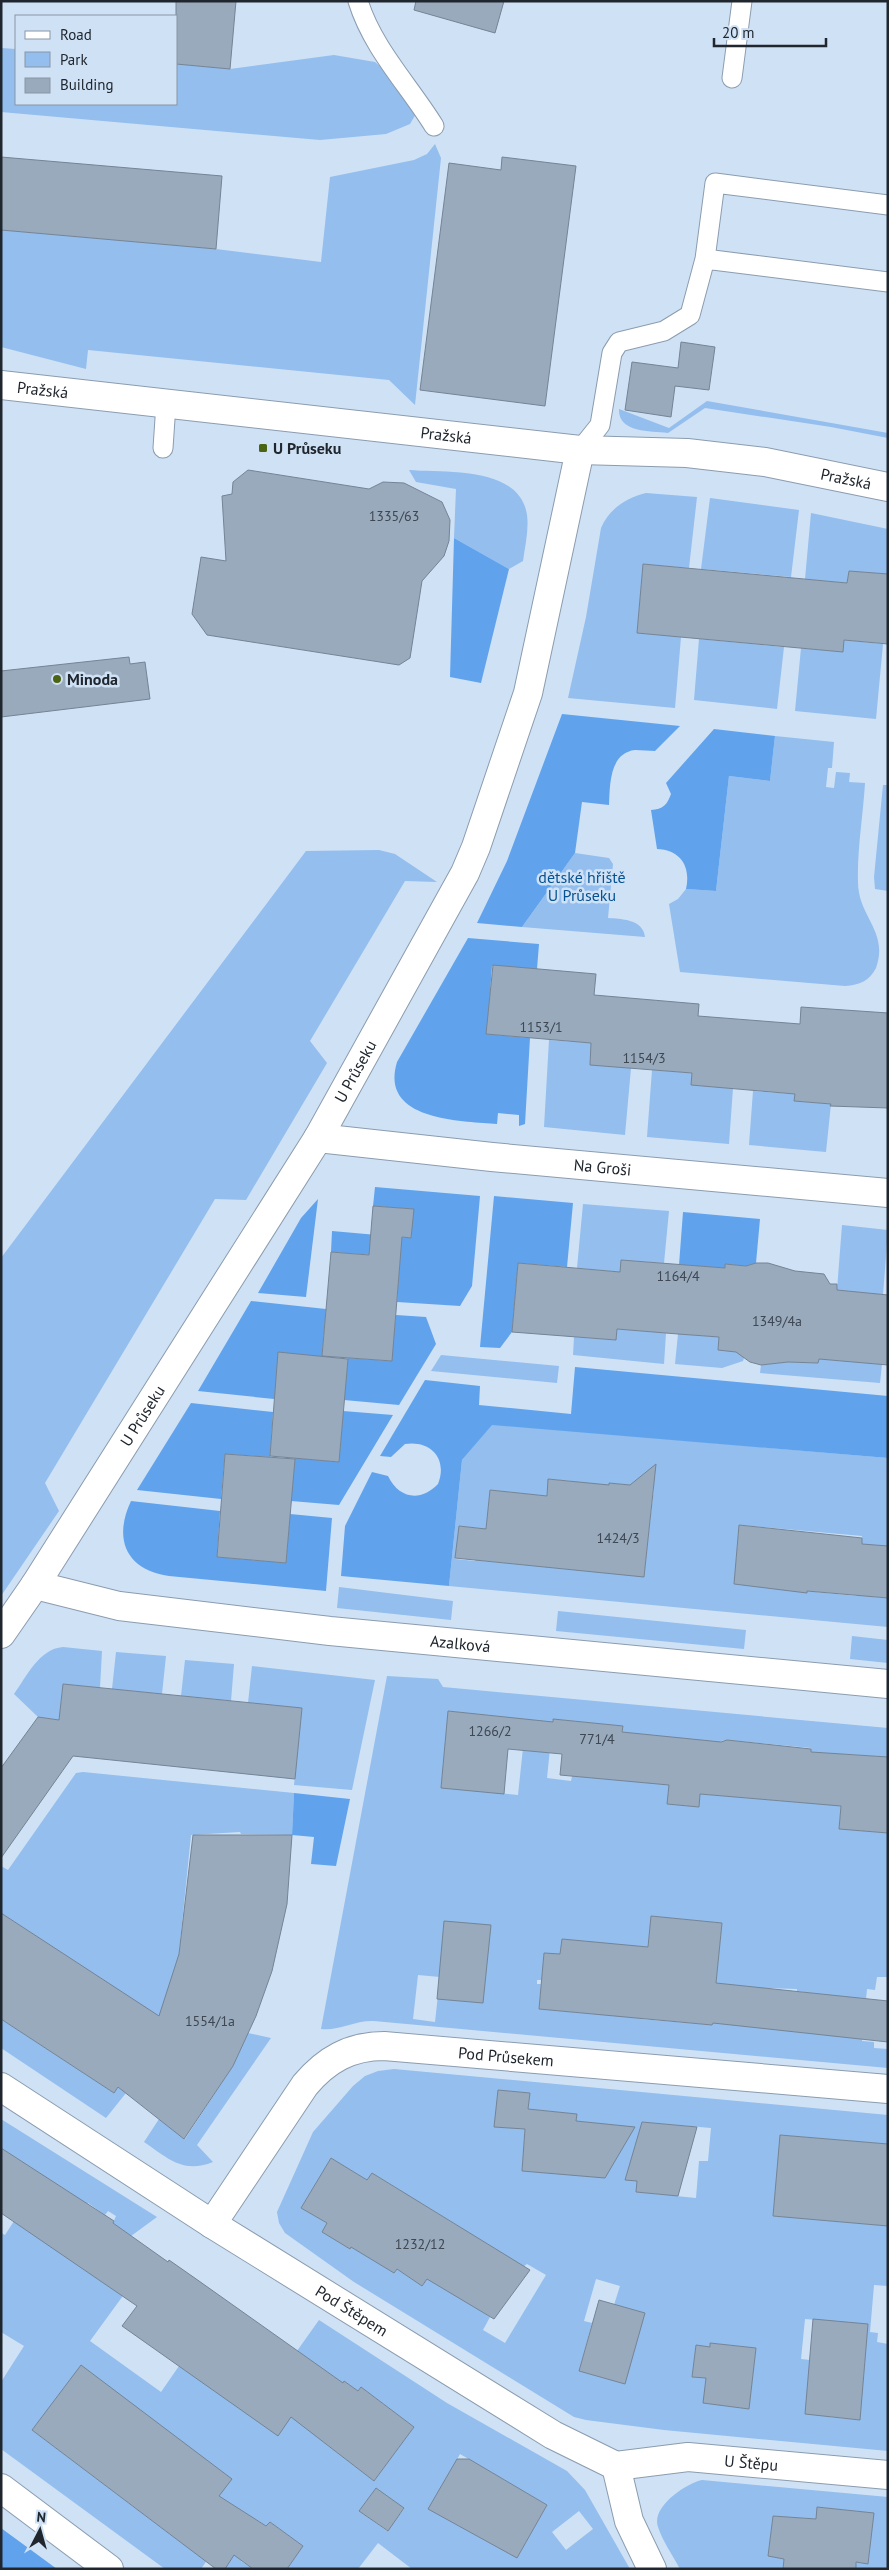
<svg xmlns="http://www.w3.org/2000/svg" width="889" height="2570" viewBox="0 0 889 2570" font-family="'PT Sans',sans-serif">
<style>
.green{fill:#93beee;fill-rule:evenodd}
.forest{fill:#60a3ec}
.building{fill:#99aabd;stroke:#748496}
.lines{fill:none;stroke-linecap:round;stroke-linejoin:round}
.lane-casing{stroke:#8b9caf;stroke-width:21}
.street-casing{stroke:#8b9caf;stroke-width:30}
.lane{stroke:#fff;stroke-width:19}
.street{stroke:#fff;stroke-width:28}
.poi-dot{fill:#4b6414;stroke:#cfe1f5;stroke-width:2}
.labels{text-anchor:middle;stroke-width:5;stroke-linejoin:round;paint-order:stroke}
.number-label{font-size:14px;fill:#3e4752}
.street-label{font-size:16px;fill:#20262e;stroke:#cfe1f5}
.poi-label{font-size:16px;font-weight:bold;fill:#20262e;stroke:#cfe1f5;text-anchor:start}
.park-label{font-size:16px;fill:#055192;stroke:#cfe1f5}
</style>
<rect width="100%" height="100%" fill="#cfe1f5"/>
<path class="green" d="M1 48 16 49V104H176V64L230 69 334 55 375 62 389 74 417 112 410 124 386 134 320 140 1 112Z
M435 144 441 158 415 405 389 380 88 350 86 369 1 347V230L216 249 321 262 330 177 414 160 427 154Z
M707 401 888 433V438L831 427 705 408 668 433C650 431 618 433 619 409L669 428Z
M409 470C447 473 520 466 527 515 529 530 525 546 523 561L509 569 454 538 456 489 416 482Z
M646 493 697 497 689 568 643 564 637 633 681 637 675 708 568 698 586 617 601 528C609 509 626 498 646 493Z
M710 498 799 510 791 577 701 569Z
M811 513 888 529V574L849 571 847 583 805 579Z
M699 639 784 647 777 709 694 700Z
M844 640 883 644 876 719 795 711 801 648 843 652Z
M775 736 834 742 832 768H828L826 787 834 788 836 772 850 773 849 782 865 783C863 816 857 850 858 882 858 917 889 931 876 968 869 981 860 985 845 986L680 972 669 904 678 899 686 889 716 891 729 776 770 781Z
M883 785H888V891L875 889 874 877Z
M379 850 395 854 437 882 405 881 310 1041 327 1063 246 1200 215 1199 45 1483 59 1511 1 1596V1258L306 851Z
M575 853 609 858 613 864 608 918C621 919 643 919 645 937L522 927Z
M549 1040 591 1043 590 1064 631 1068 625 1135 544 1127Z
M652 1070 692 1073V1085L733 1088 729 1144 647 1137Z
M753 1091 795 1094 794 1101 831 1104 826 1152 749 1145Z
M583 1204 669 1211 664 1263 621 1260 620 1272 577 1268Z
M842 1225 888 1230 883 1295 837 1290Z
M617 1329 666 1333 664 1364 573 1355 574 1337 616 1340Z
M678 1334 719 1337 718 1350 739 1352 744 1358 743 1361 722 1368 675 1364Z
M441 1355 559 1366 557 1383 431 1371Z
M819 1355 830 1360 882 1364 880 1383 760 1373 761 1365 788 1362 818 1363Z
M492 1424 888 1458V1546L874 1580 873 1597 888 1598V1627L449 1586 462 1460ZM549 1479 571 1481 561 1568 483 1561 490 1490 547 1496ZM649 1481 654 1487 644 1576 600 1572 609 1483 630 1485ZM739 1525 862 1536 857 1596 734 1584ZM459 1526 478 1528 475 1561 455 1559Z
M339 1587 453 1601 451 1620 337 1608Z
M558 1611 746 1630 744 1649 556 1631Z
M852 1636 888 1640V1663L850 1659Z
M63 1647 102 1651 100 1688 63 1684 59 1720 38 1717 14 1694C27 1676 39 1649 63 1647Z
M116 1652 166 1656 162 1694 112 1689Z
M185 1660 234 1664 231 1701 181 1696Z
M252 1666 375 1680 352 1790 294 1785 302 1708 248 1703Z
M387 1676 438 1679 443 1687 888 1728V1757L845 1754 839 1829 888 1833V1977H877L875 1990 867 1989 862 2041 874 2042V2048L888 2049V2068L374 2021C355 2020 339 2031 321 2029ZM449 1711 526 1720 518 1795 441 1787ZM553 1719 623 1726 617 1780 572 1776 571 1781 547 1778ZM727 1740 811 1748 806 1803 700 1794 699 1807 667 1804 721 1741ZM651 1916 722 1923 712 2025 641 2019ZM562 1939 601 1943 593 2014 539 2009 541 1984H537V1980H542L544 1953 560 1955ZM418 1975 440 1977 435 2022 413 2019ZM766 1988 797 1989V1991L819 1994 816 2034Z
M83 1772 294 1793 292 1835 241 1834 240 1832 191 1835 177 1973 162 2019 1 1913V1866L8 1870 76 1773Z
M1 2019 114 2093 118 2087 126 2093 106 2118 1 2048Z
M248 2033 271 2038 197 2145 213 2162C182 2174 168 2158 144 2142L159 2119 185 2139 233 2066Z
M394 2069 888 2115V2144L781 2135 773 2216 888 2226V2286L874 2285 870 2332 878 2333 877 2342 888 2344V2451L664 2430 586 2420 574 2417 354 2282 285 2233 279 2223 277 2212 313 2132 353 2086 365 2076 378 2071ZM498 2090 530 2093 528 2109 577 2114 576 2121 595 2123 590 2176 522 2171 525 2129 495 2126ZM642 2122 711 2128 708 2161H699L696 2198 636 2192ZM331 2158 367 2180 372 2173 400 2190 392 2205 369 2217 350 2249 322 2232 327 2223 301 2208ZM421 2203 460 2227 422 2286 397 2269 394 2273 378 2263ZM527 2264 546 2275 505 2343 483 2330 490 2317 470 2304ZM596 2279 620 2286 614 2305 625 2384 579 2371 592 2323 584 2321ZM805 2319 854 2323 852 2359 865 2360 859 2420 830 2417 810 2360 801 2359ZM710 2343 756 2348 749 2409 704 2403 706 2378 692 2377 696 2345 710 2347Z
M1 2119 157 2217 131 2236 113 2223 116 2216 108 2211 105 2215 88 2203 79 2216 125 2293 90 2341 161 2392 179 2366 297 2351 319 2320 447 2403 567 2471 585 2490 630 2569H412L378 2543 358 2569H287L303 2546 270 2522 266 2526 257 2520 252 2546 241 2561 253 2569H225L214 2550 201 2569H165L1 2449V2382L24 2346 1 2332V2233L5 2235 43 2176 1 2148ZM81 2366 231 2479 183 2544 32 2430ZM344 2381 358 2391 361 2387 414 2427 374 2481 321 2440 314 2420ZM460 2454 547 2505 517 2558 429 2509ZM376 2488 404 2509 387 2531 359 2511ZM579 2511 593 2529 566 2550 552 2532Z
M702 2480 888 2497V2569H856V2562L868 2563 873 2513 818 2507 816 2519 773 2516 768 2556 784 2559 783 2569H680C673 2556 663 2542 658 2527 651 2507 685 2484 702 2480Z"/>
<path class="forest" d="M454 538 509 569 481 683 450 677Z
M562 714 680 726 655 751C649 751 642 750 635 750 609 753 610 786 609 805L582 802 575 853 522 927 477 923 507 861Z
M714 729 775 736 770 781 729 776 716 891 686 889C691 867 681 850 657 849L651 810C663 809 667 805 671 794L666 783Z
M468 938 539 944 537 969 492 966 487 1034 530 1038 525 1124 519 1126V1115L498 1113 497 1124C461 1121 379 1121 397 1062Z
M375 1187 480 1196 472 1286 460 1306 397 1302 400 1257 331 1252 332 1231 411 1238 413 1209 373 1206Z
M494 1196 573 1203 567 1267 518 1263 512 1332 500 1348 480 1347Z
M318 1199 306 1297 258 1293 301 1218Z
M683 1212 760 1219 756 1263 746 1266 725 1264V1268L679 1265Z
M251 1301 326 1309 322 1356 274 1399 198 1391Z
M396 1315 426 1317 436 1344 399 1405 344 1400 348 1358 391 1361Z
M575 1367 888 1396V1458L492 1425 462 1460 449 1586 341 1576 345 1526 372 1472 388 1476C399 1499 421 1502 438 1484 448 1459 431 1440 405 1444L391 1457 380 1456 425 1380 480 1386 479 1405 571 1414Z
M191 1403 273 1412 270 1457 225 1454 221 1499 137 1490Z
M343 1411 393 1415 339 1505 291 1501 295 1458 339 1462Z
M131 1501 220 1511 217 1557 286 1563 290 1514 332 1518 326 1591 169 1576C126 1570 113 1539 131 1501Z
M294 1793 350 1799 336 1866 311 1864 314 1837 292 1835Z
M1 2528 57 2569H1Z"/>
<path class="building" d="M176 1H236L230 69 176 64Z
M416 1H504L495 33 414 10Z
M1 157 222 176 216 249 1 230Z
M502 157 576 166 545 406 420 390 449 163 501 170Z
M681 342 715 347 709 390 675 386 671 417 625 410 632 362 678 368Z
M248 470 369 489 383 482 404 483 442 502 450 520 449 541 444 556 422 581 410 658 399 665 207 635 192 614 201 557 226 561 222 496 232 494 233 482Z
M643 564 847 583 849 571 888 574V644L844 640 843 652 637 633Z
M129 657 130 664 145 662 150 699 1 717V671Z
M493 965 596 974 594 995 699 1004 698 1016 800 1024 801 1007 888 1013V1108L830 1106 831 1104 794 1101 795 1094 691 1085 692 1073 590 1065 591 1043 486 1034Z
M373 1206 414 1209 411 1238 402 1237 392 1361 322 1356 331 1252 369 1255Z
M621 1260 725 1268V1264L746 1266 756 1263H768L795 1271 824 1274 830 1284H837V1290L888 1295V1365L819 1359 818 1363 788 1362 761 1365 750 1362 736 1352 718 1350 719 1337 678 1334 617 1329 616 1340 512 1332 518 1263 620 1272Z
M278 1352 348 1359 339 1462 270 1456Z
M225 1454 295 1459 286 1563 217 1557Z
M656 1464 644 1577 455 1558 459 1526 486 1529 490 1490 547 1496 548 1479 609 1485V1483L630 1485Z
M739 1525 862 1538V1544L888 1546V1598L807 1591V1593L734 1584Z
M63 1684 302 1708 295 1779 73 1756 1 1858V1768L38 1717 59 1720Z
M448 1711 553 1722V1719L623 1726 622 1732 721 1742 727 1740 811 1749V1752L888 1757V1833L839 1829 841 1806 700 1794 699 1807 667 1804 669 1785 560 1775 562 1754 508 1749 504 1794 441 1788Z
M193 1835H292L287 1904 272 1971 256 2016 233 2066 184 2139 118 2087 114 2093 1 2019V1913L159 2016 179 1954Z
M651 1916 722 1923 716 1983 888 2001V2042L713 2023 712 2025 539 2009 544 1953 560 1954 562 1939 648 1947Z
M444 1921 491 1925 483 2003 437 1999Z
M498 2090 530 2093 528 2109 577 2114 576 2121 635 2127 605 2178 522 2171 525 2129 494 2127Z
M642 2122 697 2127 678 2196 636 2192 637 2181 625 2180Z
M780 2135 888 2144V2226L773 2216Z
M1 2148 114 2221 113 2223 168 2262 169 2260 199 2281 343 2383 344 2381 358 2391 361 2387 414 2427 374 2481 291 2417 278 2436 122 2326 137 2306 1 2213Z
M331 2158 367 2180 372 2173 530 2270 494 2319 427 2279 422 2286 397 2269 394 2273 351 2247 350 2249 322 2232 327 2223 301 2208Z
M599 2300 645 2313 625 2384 579 2371Z
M813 2319 868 2324 860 2420 805 2414Z
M710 2343 756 2348 749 2409 703 2403 706 2378 692 2377 696 2345 710 2347Z
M81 2365 232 2479 219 2496 266 2526 270 2522 303 2546 287 2569H253L234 2555 225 2569H216L32 2430Z
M457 2459H469L547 2505 517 2558 428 2509Z
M376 2488 404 2508 388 2531 359 2511Z
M817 2507 874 2513 868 2564 856 2562V2569H783L784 2559 768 2556 773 2516 816 2519Z"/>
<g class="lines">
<g class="lane-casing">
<path id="lane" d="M358 1C373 49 408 84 434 126
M732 78 742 1
M705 259 888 282
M163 448 166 404
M580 450 600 425 612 353 619 342 664 331 690 315 705 259 715 183 888 205"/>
</g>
<g class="street-casing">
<g id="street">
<path id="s1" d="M1 385 580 450 687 453 765 462 888 487"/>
<path id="s2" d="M318 1138 492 1157 888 1193"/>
<path id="s3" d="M35 1585 119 1606 330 1631 888 1684"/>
<path id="s4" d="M1 1634 35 1585 318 1138 465 873 476 847 528 693 580 450"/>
<path id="s5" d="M1 2087 212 2224 553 2435 616 2466"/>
<path id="s6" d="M212 2224 305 2085C326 2060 350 2046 384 2046L888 2089"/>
<path id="s7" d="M616 2466 688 2457 888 2475"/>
<path d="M616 2466 629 2521 652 2569"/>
<path d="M1 2488 109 2569"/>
</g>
</g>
<use href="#lane" class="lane"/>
<use href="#street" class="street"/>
</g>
<g class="poi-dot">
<rect x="258" y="443" width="10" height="10" rx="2.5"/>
<circle cx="57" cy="679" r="5"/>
</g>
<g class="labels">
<g class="number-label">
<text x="394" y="521">1335/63</text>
<text x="541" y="1032">1153/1</text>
<text x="644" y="1063">1154/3</text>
<text x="678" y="1281">1164/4</text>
<text x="777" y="1326">1349/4a</text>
<text x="618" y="1543">1424/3</text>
<text x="490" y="1736">1266/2</text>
<text x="597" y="1744">771/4</text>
<text x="210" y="2026">1554/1a</text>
<text x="420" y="2249">1232/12</text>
</g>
<g class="street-label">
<text dy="6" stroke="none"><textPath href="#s1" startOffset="42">Pražská</textPath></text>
<text dy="6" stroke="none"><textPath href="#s1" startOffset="448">Pražská</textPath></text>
<text dy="6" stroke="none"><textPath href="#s1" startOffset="851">Pražská</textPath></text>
<text dy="6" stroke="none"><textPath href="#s4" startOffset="665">U Průseku</textPath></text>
<text dy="6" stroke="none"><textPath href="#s2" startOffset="286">Na Groši</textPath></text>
<text dy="6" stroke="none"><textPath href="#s4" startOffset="260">U Průseku</textPath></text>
<text dy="6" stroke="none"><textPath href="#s3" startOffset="430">Azalková</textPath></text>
<text dy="6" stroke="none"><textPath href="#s6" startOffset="381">Pod Průsekem</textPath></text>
<text dy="6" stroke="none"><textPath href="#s5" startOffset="416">Pod Štěpem</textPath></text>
<text dy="6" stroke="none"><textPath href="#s7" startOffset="136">U Štěpu</textPath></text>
</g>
<g class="poi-label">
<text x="273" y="454">U Průseku</text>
<text x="67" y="685">Minoda</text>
</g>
<g class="park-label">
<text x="582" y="883">dětské hřiště<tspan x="582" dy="18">U Průseku</tspan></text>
</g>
</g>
<rect width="889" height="2570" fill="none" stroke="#20262e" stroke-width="5"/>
<rect x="15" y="15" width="162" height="90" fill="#cfe1f5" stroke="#8996a5"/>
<rect x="25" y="31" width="25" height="8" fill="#ffffff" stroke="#8996a5"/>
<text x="60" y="40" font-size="15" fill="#20262e">Road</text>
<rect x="25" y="52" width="25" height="15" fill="#93beee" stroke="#8996a5"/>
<text x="60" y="65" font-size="15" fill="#20262e">Park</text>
<rect x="25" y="78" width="25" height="15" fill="#99aabd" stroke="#8996a5"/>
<text x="60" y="90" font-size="15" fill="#20262e">Building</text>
<g transform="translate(40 2530) rotate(6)" stroke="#cfe1f5" stroke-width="4" paint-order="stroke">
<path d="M0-4L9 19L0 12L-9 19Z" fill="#20262e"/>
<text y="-8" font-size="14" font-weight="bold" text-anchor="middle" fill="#20262e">N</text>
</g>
<path d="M714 38v8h112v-8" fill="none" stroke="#20262e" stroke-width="2.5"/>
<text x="722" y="38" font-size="15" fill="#20262e" stroke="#cfe1f5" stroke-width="4" paint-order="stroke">20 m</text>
</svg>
